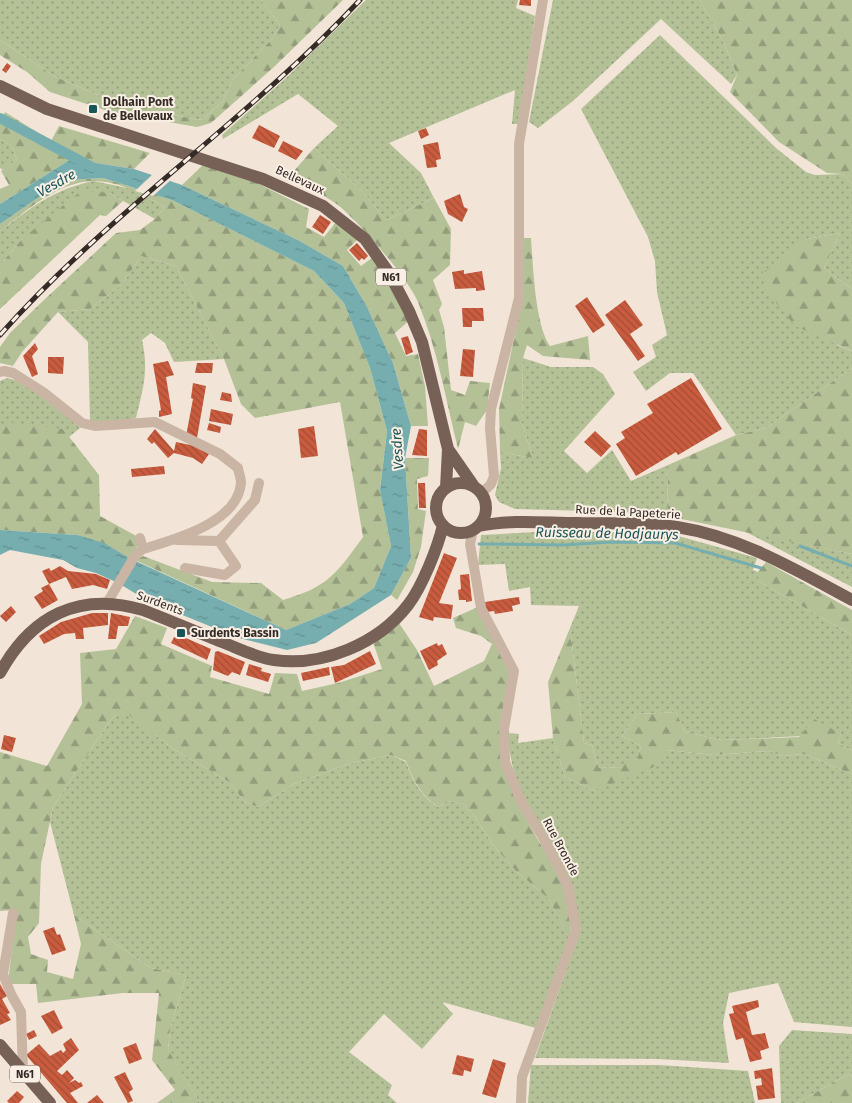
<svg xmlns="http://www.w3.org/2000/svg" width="852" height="1103" viewBox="0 0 852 1103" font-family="'Fira Sans',sans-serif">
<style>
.grass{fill:url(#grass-dots)}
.forest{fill:url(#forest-firs)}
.water{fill:url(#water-ripples)}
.pier{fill:#f2e5d7}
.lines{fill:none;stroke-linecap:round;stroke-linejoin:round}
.stream{stroke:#76aeaf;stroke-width:3}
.canal{stroke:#76aeaf;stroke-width:10}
.building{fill:url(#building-back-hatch)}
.minor{stroke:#cab4a3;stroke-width:10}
.major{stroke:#776056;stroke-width:12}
.rail-casing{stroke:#342a26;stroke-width:5}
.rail{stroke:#f9efe4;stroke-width:3;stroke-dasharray:9;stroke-linecap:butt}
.poi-dot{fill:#1a5457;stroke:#f9efe4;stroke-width:2}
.labels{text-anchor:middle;stroke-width:4;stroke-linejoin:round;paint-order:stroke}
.shield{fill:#f9efe4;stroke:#6f655f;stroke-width:1}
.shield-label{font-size:11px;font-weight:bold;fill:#342a26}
.poi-label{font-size:12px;font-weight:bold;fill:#342a26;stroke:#f9efe4;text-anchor:start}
.street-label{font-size:12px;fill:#342a26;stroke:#f9efe4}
.water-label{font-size:14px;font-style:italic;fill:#1a5457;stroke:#f9efe4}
</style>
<defs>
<pattern id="grass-dots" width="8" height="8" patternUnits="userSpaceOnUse" patternTransform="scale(1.25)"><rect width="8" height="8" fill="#b4c197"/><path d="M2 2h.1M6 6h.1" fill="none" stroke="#939d7b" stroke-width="1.8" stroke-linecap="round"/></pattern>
<pattern id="forest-firs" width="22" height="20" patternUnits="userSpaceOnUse" patternTransform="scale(1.25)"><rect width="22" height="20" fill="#b4c197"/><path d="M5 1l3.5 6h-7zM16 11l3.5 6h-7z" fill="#939d7b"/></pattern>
<pattern id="water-ripples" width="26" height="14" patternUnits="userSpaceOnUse" patternTransform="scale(1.25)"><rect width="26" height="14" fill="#76aeaf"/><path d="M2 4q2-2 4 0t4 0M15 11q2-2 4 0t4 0" fill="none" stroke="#628e8e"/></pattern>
<pattern id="building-back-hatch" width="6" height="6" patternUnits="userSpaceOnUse" patternTransform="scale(1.25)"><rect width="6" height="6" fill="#c95c3e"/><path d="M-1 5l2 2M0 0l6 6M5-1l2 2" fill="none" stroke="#a44c34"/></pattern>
</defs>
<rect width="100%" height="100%" fill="#f2e5d7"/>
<path class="grass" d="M0 0H261L280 25 272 39 233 79 223 101 203 119 197 120 105 98 54 76 0 40Z
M366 0H518L516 8 535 16 519 124H512L515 90 389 143 421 173 434 198 386 220 362 191 314 148 338 126 298 94 223 139 222 135 286 78Z
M553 0H700L723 41 737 75 731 84 661 19 573 101 538 128 529 122Z
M660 35 776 148 806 172 815 175 843 174 852 184V289L824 268 840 233 806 239 837 345 852 351V368L766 428 736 435 693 373H670L646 391 633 372 656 357 652 345 667 335 657 292 655 261 648 237 581 109Z
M0 139 11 145 17 160 3 170 0 168Z
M94 181 132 189 165 207 155 219 109 193 22 239 0 265V231C32 207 54 189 94 181Z
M141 256 176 266 224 359 174 362 165 343 151 333 142 340C149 370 143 389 136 418L112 422 90 421 88 342 58 312 90 309 122 284Z
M523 358 551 367H593L603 374 615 394 564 451 587 473 612 450 631 481 668 465 667 516 625 512 515 509 499 502 495 495 501 468 500 452 533 458 522 423Z
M7 378C35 384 59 409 80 428L69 437 63 429 0 427V381Z
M555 531 671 534 757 558 753 570 758 572V581L852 635V751L838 743 841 734 722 740 685 732 676 712 637 714 622 736 641 746 637 760 623 767 599 768 592 745 584 743 570 628 579 606 531 605 530 587 509 591 505 564 478 565 481 535Z
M744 531 852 554V587Z
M116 715H130L172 748 229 782 245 802 258 807 294 784 351 763 391 755 406 762C413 781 420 795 438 807L451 801 463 804 473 814 493 845 516 871 549 899 567 934H571L539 1029 442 1002 453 1014 422 1049 384 1014 349 1052 392 1085 388 1095 397 1103H200L168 1051 170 1030 186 975 151 968 74 915 50 822 53 807 109 722Z
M507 733 519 734 518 743 553 738 565 777 595 791 667 750 714 755 769 751 783 756 804 754 852 774V1027L794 1022 778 983 729 993 723 1023 729 1063 657 1059 535 1058 581 929C553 868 513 799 507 733Z
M792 1030 852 1034V1077L849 1074 796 1103H781L779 1046Z
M531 1065H659L748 1071 755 1103H528Z"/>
<path class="forest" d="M261 0H343L275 66 211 123 197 127 111 112 50 92 27 72 0 55V40L54 76 105 98 197 120 203 119 223 101 233 79 272 39 280 25Z
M700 0H852V184L843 174 827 173 779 142 730 92 737 75 723 41Z
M5 112 51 141 59 126 150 153 134 169 71 159 0 204V189L9 185 1 171 17 160 11 145 0 139V122Z
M314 148 362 191 386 220 434 198 451 229 450 265 433 280 442 304 439 310 444 327 451 390 465 395 470 381 490 383 487 410 476 426 465 422 458 449C446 400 437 348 418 302 408 278 358 221 338 205 323 194 304 186 287 179Z
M204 164 247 178 309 209 306 227 324 237 336 222 359 238 347 250 361 266 373 257 412 318 395 333 406 356 418 354 425 386 428 426H411L393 363 366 305 343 266 298 240 182 185Z
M103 178 172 200 314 271 344 303 370 368 387 431 380 489 391 546 374 588 350 604 286 630 135 560 143 556 212 582 261 583 283 600C328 587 336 574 363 537L340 402 255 418 241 404 224 359 176 266 141 256 122 284 90 309 58 312 22 352 13 366 0 363V347L10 333 45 299 116 233 140 230 155 219 165 207C144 195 119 181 94 181 59 181 26 211 0 231V224L58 184 71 180Z
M81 191 109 193 123 201 106 216 100 215 0 309V265L22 239Z
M840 233 824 268 852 289V351L795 326 765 289 762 273 806 239Z
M524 238H531C533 265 535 325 550 346L588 336 590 360 543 356 527 345 523 358 522 423 533 458 500 452 499 409 522 301Z
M852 368V554L667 516 668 465 736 435 766 428Z
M7 422 63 429 99 475 100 516 140 538 132 559 77 535 0 530V427Z
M405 458H429L428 476 417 479 418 509 426 511 421 547 413 572 397 600 391 595 411 558Z
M766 562 852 610V635L758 581V572Z
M478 607 511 670 500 724 504 768 522 811 561 881 569 906 571 934 567 935 549 899 516 871 493 845 473 814 463 804 451 801 438 807C421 795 413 781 406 761L391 755 351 763 294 784 258 807 245 802 229 782 172 748 129 715H116L109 722 53 807 41 864 39 923 28 937 31 954 48 960 47 972 73 979 81 944 74 915 151 968 186 975 170 1030 168 1050 200 1103H157L175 1090 152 1060 159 993H123L38 1003 36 984H8L16 910 0 911V752L47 766 82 704 80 653 116 649 135 616 167 628 161 644 212 666 210 677 269 694 275 673 297 674 302 691 338 683 382 669 373 642 399 623 417 650 434 686 484 661 492 644 481 636 456 628 453 618Z
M570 628 584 743 592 745 599 768 623 767 626 758 637 760 641 746 622 736 637 714 676 712 685 732 722 740 799 737 814 719 841 734 838 743 852 751V774L804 754 783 756 769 751 714 755 667 750 656 766 595 791 565 777 553 738 548 682Z
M849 1074 852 1077V1103H796Z"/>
<path class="water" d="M71 159 134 169 182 185 298 240 343 266 366 305 393 363 411 426 405 458 411 558 391 595 316 643 287 650 239 638 148 601 118 583 96 573 77 568 63 560 10 550 0 555V530L77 535 104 543 129 558 286 630 350 604 374 588 391 546 380 490 387 431 370 368 344 303 314 271 172 200 103 178 71 180 58 184 0 224V204Z"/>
<path class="pier" d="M154 173 172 179 153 196 135 191Z"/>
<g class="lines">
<path class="stream" d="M479 544 564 545 611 542 675 543 761 568
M800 546 852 566"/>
<path class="canal" d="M0 118 92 167"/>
</g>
<path class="building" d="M520 0H531V6L519 5Z
M7 63 11 66 6 73 2 70Z
M259 125 280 136 274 148 252 138Z
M426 128 429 135 421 139 418 131Z
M283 141 303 151 296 160 278 151Z
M438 142 441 159 436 160 437 167 427 168 423 145Z
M460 194 464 207 468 209 462 222 448 214 444 201Z
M320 215 331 222 323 234 312 227Z
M357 243 368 256 364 260 362 258 359 261 349 250Z
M464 270V274L482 271 485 290 476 291V288L455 289 452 272Z
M587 297 605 325 593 333 575 306Z
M625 300 643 325 630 334 645 356 638 361 605 315Z
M462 308H483L484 321H472V327H463Z
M408 336 413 352 406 355 401 338Z
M35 343 38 349 32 356 38 374 32 377 23 356Z
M463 349 475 350 473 377 460 376Z
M48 357H64L63 374 48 373Z
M168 361 174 375 166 377 172 414 159 417V411L161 410 153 364Z
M197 363H213L212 373H195Z
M691 378 722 429 678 455 676 452 636 476 616 444 625 438 621 432 653 413 647 404Z
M193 383 206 386 197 438 186 436 193 399 191 398Z
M222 392 231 394 232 402 220 400Z
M211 409 233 414 231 425 209 421Z
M209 423 221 427 220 433 207 430Z
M314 426 318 456 301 458 298 429Z
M155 429 174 451 176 442 195 446 209 454 202 464 193 458 174 453 168 458 154 442 152 444 147 439Z
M419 429 427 430V456L412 455Z
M595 431 611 446 601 457 584 442Z
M164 466 165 474 132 477 131 469Z
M418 483H425L426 508H419Z
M444 553 457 558 439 603 453 605 451 619 434 617 433 621 419 617Z
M60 566 68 571 96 574 110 580 107 589 93 585 72 589 66 577 49 584 42 571 49 568 51 571Z
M469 574 472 601 466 602V600H459L458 590 461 589 460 575Z
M49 584 58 600 42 609 34 597 43 591 41 588Z
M519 597 520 604 512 606 513 611 495 614 494 611 486 612 485 602Z
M11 606 16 612 6 622 0 616Z
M92 613H108V625L83 628 84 639H76L75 633 64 634 44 644 39 636 61 622Z
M111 613 130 617 128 626H118L116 639H108Z
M179 635 211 649 207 660 171 643 174 637 177 638Z
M437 643 438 646 442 644 447 654 437 661 438 665 429 670 420 651Z
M218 651 245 662 240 675 232 672 228 676 213 670 215 652Z
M370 651 376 664 335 683 331 667 344 665Z
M249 664 262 668 261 671 271 674 268 682 246 675Z
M329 667 330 675 303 681 301 673Z
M4 735 16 738 12 752 1 749Z
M54 927 57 935 60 934 66 950 52 955 43 931Z
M0 984 7 996 2 999 10 1013 7 1014 11 1020 0 1025Z
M758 1000 759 1007 746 1012 752 1035 765 1033 769 1048 760 1051 762 1059 750 1062 743 1038 736 1040 729 1014 734 1013 732 1006Z
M54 1010 63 1028 52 1034 41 1016Z
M34 1030 37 1036 29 1040 26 1034Z
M71 1038 79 1050 57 1071 62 1075 67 1070 74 1078 69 1083 75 1080 79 1083 81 1082 83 1086 70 1093 78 1103H67L26 1055 39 1044 50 1056 61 1050 63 1053 66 1050 63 1044Z
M136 1043 142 1059 129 1064 123 1048Z
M457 1055 474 1059 471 1072 464 1070 463 1076 452 1074Z
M493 1059 506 1063 496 1098 482 1094Z
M772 1068 775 1098 758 1100 756 1086 762 1085 761 1078 755 1079 754 1071Z
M125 1072 133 1089 129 1092 133 1101 128 1103 114 1077Z
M17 1091 24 1097 19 1103H9L7 1101Z
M97 1095 104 1103H87Z"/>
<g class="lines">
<path class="minor" d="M0 372 4 371 13 373 43 392 82 423 95 426 155 422 220 454 238 468C239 473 241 479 241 483 238 523 173 540 143 549L136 554 107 603
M482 493 491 484 494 476 490 428 491 409 519 298V144L543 0
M473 530 470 544 481 608 514 671 504 729 505 762 521 801 547 844 568 886 576 930 522 1077 521 1103
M140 538 143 549
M177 540 219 541 236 566 225 575 185 568
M219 541 255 500 259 483
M13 913 3 974 11 994 21 1012 23 1072"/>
<path class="major" d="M0 86 47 109 263 179 323 206 365 239 389 273 409 311 422 342 448 449 446 488
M448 449 473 485
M436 508a25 25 0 1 1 50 0a25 25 0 1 1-50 0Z
M479 526C512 519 545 523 578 523 611 524 645 522 677 527 741 537 796 570 852 600
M0 673C31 616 79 591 143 610 171 621 199 633 227 644 242 650 258 658 274 660 322 667 378 644 408 605 422 587 438 547 443 525
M0 1045 50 1103"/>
<g class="rail-casing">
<path id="rail" d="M0 335C109 212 248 120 360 0"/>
</g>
<use href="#rail" class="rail"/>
</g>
<g class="poi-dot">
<rect x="88" y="104" width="10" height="10" rx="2.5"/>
<rect x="176" y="628" width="10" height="10" rx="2.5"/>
</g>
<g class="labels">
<g class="shield">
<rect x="376" y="268.5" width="30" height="17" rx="4"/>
<rect x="10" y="1065.5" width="30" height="17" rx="4"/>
</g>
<g class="shield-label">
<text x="391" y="281">N61</text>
<text x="25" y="1078">N61</text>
</g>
<g class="poi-label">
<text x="103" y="106">Dolhain Pont<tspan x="103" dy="14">de Bellevaux</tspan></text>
<text x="191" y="637">Surdents Bassin</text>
</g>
<g class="street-label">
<text transform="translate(300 180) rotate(25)" y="4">Bellevaux</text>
<text transform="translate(628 512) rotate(3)" y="4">Rue de la Papeterie</text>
<text transform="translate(160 603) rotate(20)" y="4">Surdents</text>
<text transform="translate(561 847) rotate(62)" y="4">Rue Bronde</text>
</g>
<g class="water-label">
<text transform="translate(56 183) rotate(-29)" y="5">Vesdre</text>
<text transform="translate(397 449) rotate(-94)" y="5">Vesdre</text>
<text transform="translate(607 533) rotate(1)" y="5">Ruisseau de Hodjaurys</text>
</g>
</g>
</svg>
